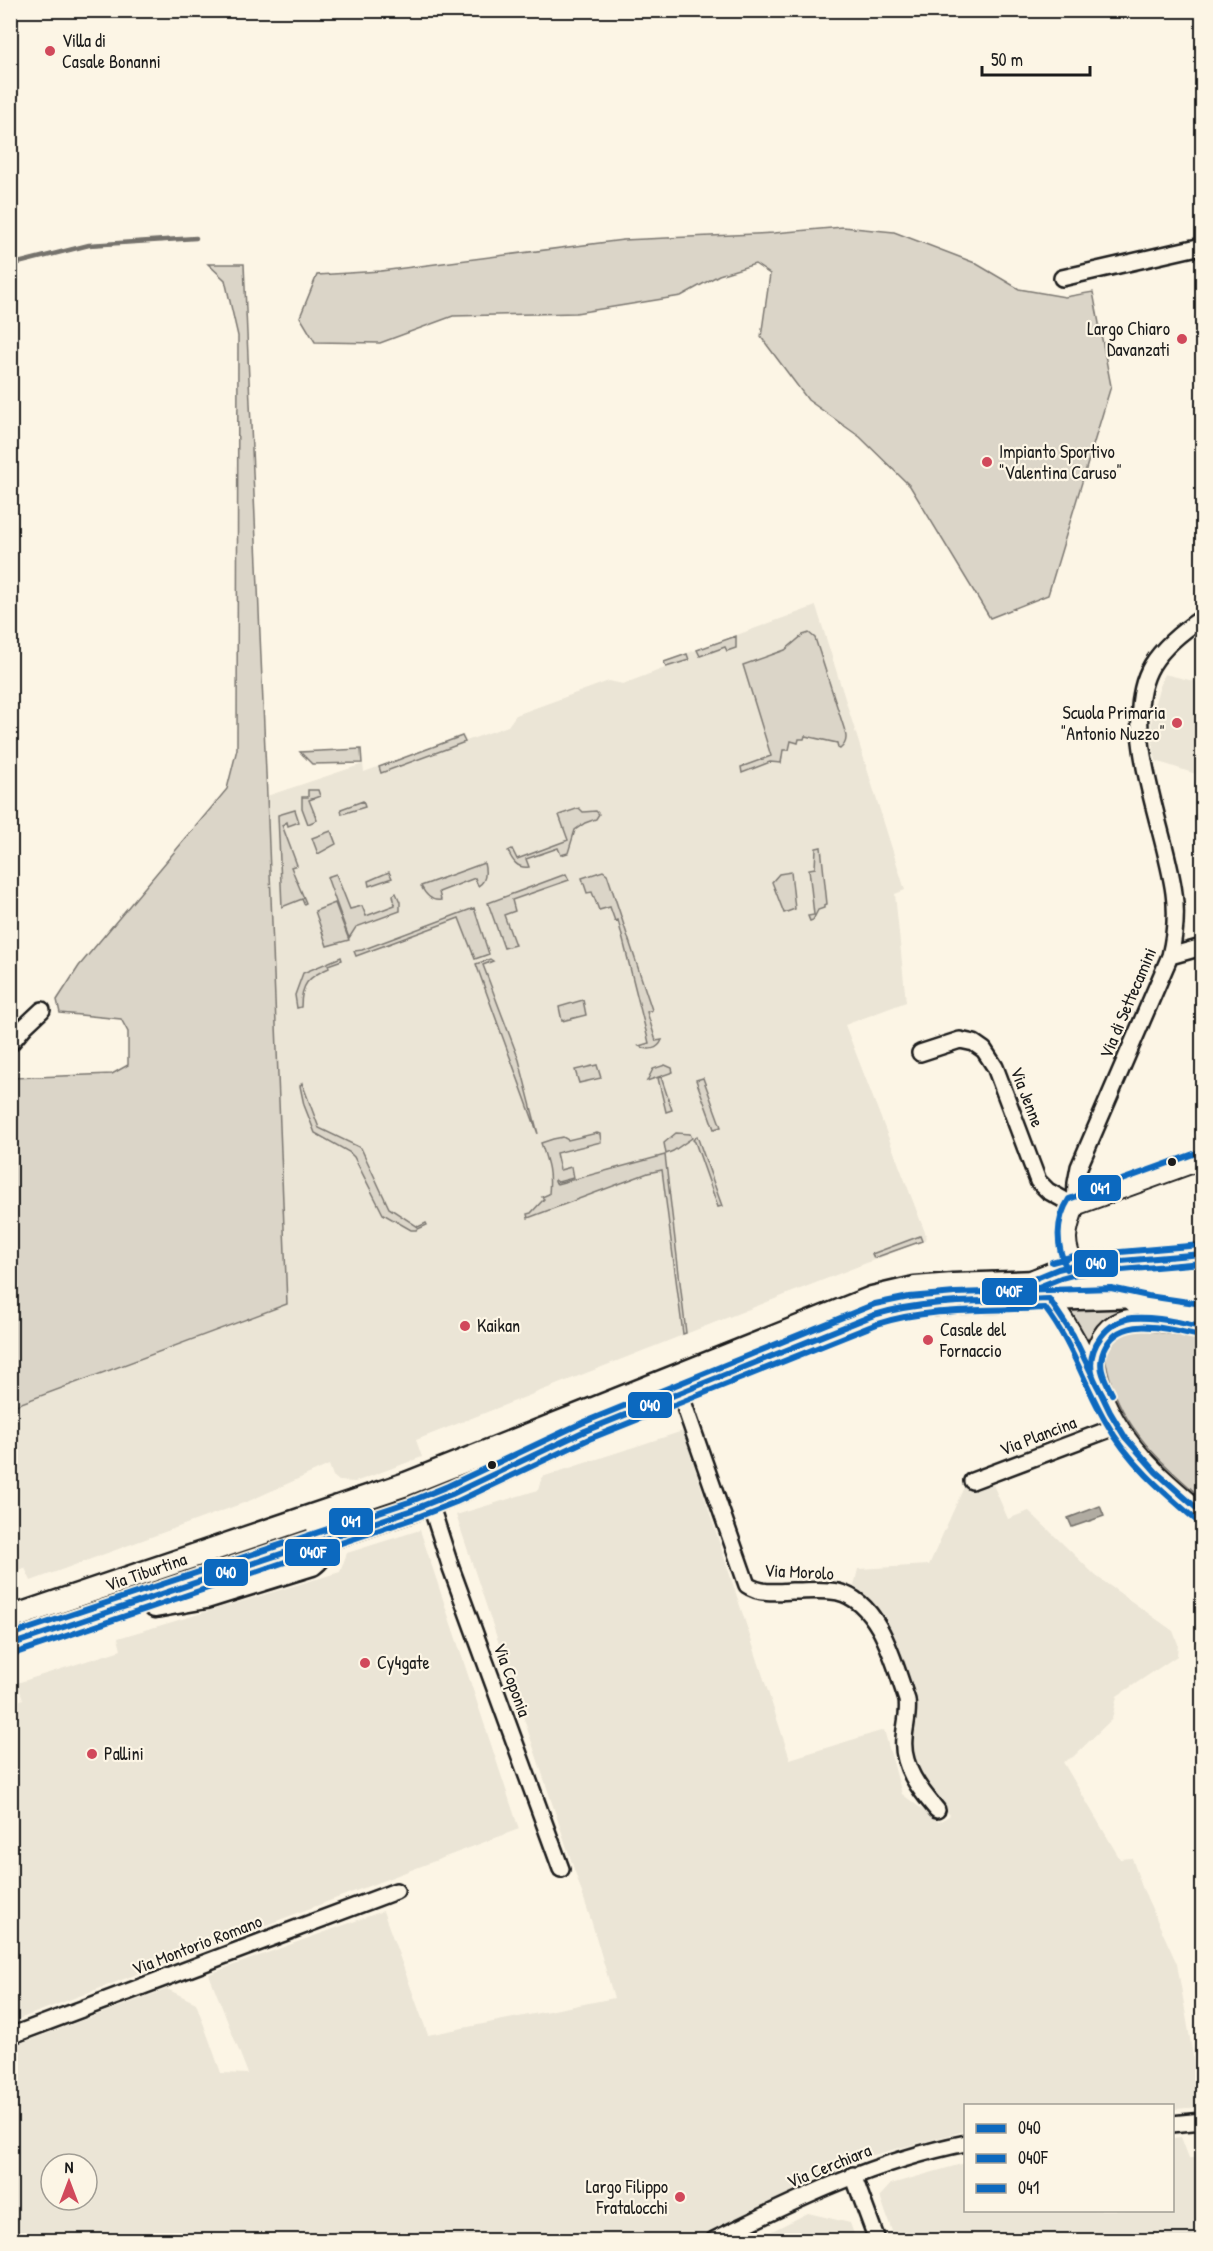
<svg xmlns="http://www.w3.org/2000/svg" width="1213" height="2251" viewBox="0 0 1213 2251" font-family="'Patrick Hand',sans-serif">
<style>
.built{fill:#ebe5d6;fill-rule:evenodd}
.green{fill:#dbd5c8;stroke:#7c7872;stroke-width:1.5}
.water{fill:#b0aba1;stroke:#75726c;stroke-width:1.5}
.lines{fill:none;stroke-linecap:round;stroke-linejoin:round}
.stream{stroke:#75726c;stroke-width:4.5}
.minor-casing{stroke:#1c1c1c;stroke-width:20}
.tertiary-casing{stroke:#1c1c1c;stroke-width:22}
.primary-casing{stroke:#1c1c1c;stroke-width:27}
.minor{stroke:#fcf5e5;stroke-width:15}
.tertiary{stroke:#fcf5e5;stroke-width:18}
.primary{stroke:#fcf5e5;stroke-width:22}
.bus-1-casing{stroke:#fcf5e5;stroke-width:10}
.bus-2-casing{stroke:#fcf5e5;stroke-width:10}
.bus-3-casing{stroke:#fcf5e5;stroke-width:10}
.bus-1{stroke:#0c69bf;stroke-width:6}
.bus-2{stroke:#0c69bf;stroke-width:6}
.bus-3{stroke:#0c69bf;stroke-width:6}
.poi-dot{fill:#d1495b;stroke:#fcf5e5;stroke-width:2}
.bus-dot{fill:#1c1c1c;stroke:#fcf5e5;stroke-width:2}
.labels{text-anchor:middle;stroke-width:4.5;stroke-linejoin:round;paint-order:stroke}
.poi-label{font-size:18px;fill:#1c1c1c;stroke:#fcf5e5;text-anchor:start}
.street-label{font-size:18px;fill:#1c1c1c;stroke:#fcf5e5}
.line-badge{stroke:#fcf5e5;stroke-width:2}
.badge-label{font-size:16px;text-anchor:middle;font-weight:bold;fill:#fff}
</style>
<rect width="100%" height="100%" fill="#fcf5e5"/>
<filter id="ink" filterUnits="userSpaceOnUse"><feTurbulence type="fractalNoise" baseFrequency=".0167" numOctaves="2"/><feDisplacementMap in="SourceGraphic" scale="12" xChannelSelector="R" yChannelSelector="G"/><feConvolveMatrix kernelMatrix="1 2 1 2 8 2 1 2 1" color-interpolation-filters="sRGB"/></filter>
<g filter="url(#ink)">
<path class="built" d="M816 606 905 890 895 894 906 1002 845 1025 926 1235 925 1240 416 1440 422 1457 355 1482 339 1481 333 1476 329 1465 249 1501 31 1581 25 1568 11 1573V1407L287 1303 267 796 363 764 364 772 463 735 466 741 508 726 516 715 609 681 623 684 665 668 663 662Z
M1164 674 1202 683V776L1156 761 1151 735 1152 711Z
M683 1431 790 1759 884 1730 902 1794 939 1822 950 1815 918 1780 913 1762 910 1738 915 1699 903 1665 879 1609 854 1586 858 1569 929 1565 964 1487 991 1480 1008 1519 1029 1511 1096 1576 1173 1631 1178 1644 1177 1656 1117 1696 1112 1719 1073 1757 1063 1762 1120 1859 1132 1858 1142 1887 1177 1964 1202 2107 1173 2109 1172 2106H966L965 2131 858 2159 694 2240H11V2047L167 1989 196 2003 221 2073 248 2074 209 1974 383 1911 428 2035 614 1998 591 1920 456 1515 538 1490 542 1477ZM51 2164H87V2200H51Z
M420 1530 519 1829 11 2022 10 1704 23 1699 17 1683 121 1650 118 1638 340 1572 347 1553Z
M1181 2137 1189 2158H1202V2240H895L880 2196 891 2184 965 2163 966 2210H1172L1173 2138Z
M808 2213 850 2223 856 2240H754Z"/>
<path class="green" d="M843 227 894 232 975 263 1019 289 1065 297 1093 292 1111 386 1048 595 990 618 910 486 860 437 808 400 761 337 770 274 755 264 719 275 681 296 576 313 453 316 380 343 315 342 300 317 317 275 381 271 623 240 774 233Z
M208 264H244L267 796 287 1304 11 1407V1078L112 1074 128 1065V1032L121 1019 60 1013 57 1000 79 966 227 789 237 749 238 336 225 280Z
M809 633 815 638 843 725C846 734 849 742 840 749L838 748 837 743 805 736 804 739H799L798 743 791 741 789 750H783L781 763 770 762 742 773 741 767 771 756 743 665 785 650 803 635Z
M736 636V648L727 651 725 647 700 656 697 650Z
M687 654 689 660 666 667 664 662Z
M462 736 465 742 381 773 379 767Z
M361 749 362 763 312 764 300 752Z
M308 790H318L320 796 309 800 317 820 308 824 302 808V797H308Z
M363 801 365 807 342 814 341 809Z
M579 808 583 812 596 811 599 814 596 819 585 823 575 830 568 853 561 855 558 848 526 859 529 867C517 869 512 860 508 851L512 849 517 859 568 840 559 815Z
M295 810 299 822 288 826 287 822 282 825 297 865 291 867 306 903 304 904 302 899 282 907 278 815Z
M331 831 336 844 318 854 312 838Z
M821 847 827 904 824 905V908L818 910 813 920 810 921 808 916 814 915 809 869 815 868 816 848Z
M484 863C486 871 487 881 478 886L475 878 439 892 441 900C431 902 425 894 421 886Z
M603 871 607 874 652 1010 647 1012 656 1041 662 1040C658 1050 648 1051 639 1046L649 1043 618 920 615 921 610 907 599 910 592 892 587 893 582 878Z
M389 872 392 878 369 886 368 881Z
M791 872 795 909 784 913 772 882 779 874Z
M336 874 350 909 362 906 366 916 395 905 393 895 396 893 400 902V911L356 927 349 938 327 877Z
M566 874 569 880 512 900 515 911 504 915 515 945 504 948 488 903Z
M335 903 349 940 327 946 315 911Z
M474 908 489 954 475 959 459 918 356 956 354 951 362 950Z
M341 957 342 960 328 965 329 968C308 977 301 984 301 1007L297 1008 295 995 303 973Z
M490 959 493 961 483 965 519 1060 538 1134 476 964Z
M583 1000 586 1015 562 1021 559 1007Z
M597 1065 601 1078 579 1083 575 1070Z
M665 1065 672 1068 673 1072 647 1081 653 1069Z
M661 1077 672 1110 666 1112 658 1078Z
M703 1078 721 1127 714 1129 696 1080Z
M302 1083 319 1128 361 1148 389 1208 418 1227 426 1223 427 1225 416 1230H411L383 1214 354 1157 349 1152 315 1133 304 1105 300 1086Z
M597 1133 600 1134 601 1142 556 1153 560 1170 571 1167 573 1178 558 1182 555 1180V1182L557 1184 665 1155 686 1333 683 1334 662 1170 648 1173 528 1218 527 1214 531 1213 544 1199 542 1197 549 1194C551 1172 548 1164 541 1143L553 1139 563 1137 568 1140Z
M676 1133 690 1134 692 1138 673 1151 666 1154 664 1143Z
M697 1136 722 1206 718 1207 695 1142 693 1140Z
M920 1236 922 1241 874 1258 872 1254Z
M1066 1307 1130 1310C1103 1315 1099 1325 1085 1347Z
M1138 1329 1202 1339V1498C1162 1464 1122 1428 1109 1375 1106 1363 1103 1355 1110 1344 1117 1335 1127 1330 1138 1329Z"/>
<path class="water" d="M1100 1506 1104 1516 1072 1527 1068 1518Z"/>
<g class="lines">
<path class="stream" d="M10 265 89 245 196 238"/>
<g class="minor-casing">
<path id="minor" d="M1062 278 1202 246
M1170 956 1202 947
M10 1044 25 1026 42 1010
M920 1053 960 1040 974 1043 984 1050 995 1067 1038 1181 1048 1191 1075 1206 1076 1183 1079 1167 1170 956C1175 935 1177 915 1174 893 1166 829 1117 723 1152 665 1164 646 1184 630 1202 618
M680 1393 747 1585C760 1594 777 1592 792 1591 807 1591 823 1589 838 1592 880 1602 894 1663 907 1700 909 1713 905 1725 904 1738 901 1766 920 1790 937 1810
M972 1481 1118 1426
M430 1503 451 1568 561 1869
M10 2036 396 1891
M1172 2124 1202 2121
M853 2175 877 2240
M714 2240C795 2200 875 2161 966 2143"/>
</g>
<g class="tertiary-casing">
<path id="tertiary" d="M1075 1265C1062 1242 1067 1230 1075 1206L1202 1160
M1033 1279 1058 1269 1075 1265 1202 1254
M1049 1299C1067 1321 1081 1348 1093 1374 1101 1391 1107 1408 1117 1424 1138 1460 1171 1487 1202 1513
M1133 1302 1202 1313
M1092 1372C1098 1297 1149 1321 1202 1327"/>
</g>
<g class="primary-casing">
<path id="primary" d="M155 1606 206 1597 312 1564C326 1554 322 1542 318 1527
M10 1618 406 1484 872 1298 915 1288 953 1285 1202 1276
M10 1645 412 1510 452 1494 585 1431 878 1313 910 1306 956 1302 1202 1294"/>
</g>
<use href="#minor" class="minor"/>
<use href="#tertiary" class="tertiary"/>
<use href="#primary" class="primary"/>
<g class="bus-1-casing">
<path id="bus-1" d="M993 1283 1029 1281 1058 1269 1075 1265 1202 1254
M1104 1398C1100 1390 1094 1382 1092 1373 1087 1347 1107 1321 1132 1318 1155 1316 1180 1323 1202 1327
M10 1645 412 1510 452 1494 585 1431 874 1315C930 1298 991 1302 1049 1299L1073 1335 1110 1412 1125 1437 1156 1472 1202 1513"/>
</g>
<g class="bus-2-casing">
<path id="bus-2" d="M993 1292 1031 1290 1061 1278 1076 1274 1202 1263
M1112 1394C1103 1377 1096 1364 1106 1346 1124 1313 1172 1331 1201 1336
M13 1654 415 1518 456 1502 589 1439 877 1324C930 1307 989 1311 1045 1308 1072 1343 1084 1384 1106 1422 1128 1462 1162 1491 1196 1520"/>
</g>
<g class="bus-3-casing">
<path id="bus-3" d="M1052 1262 1074 1256 1201 1245
M1067 1269C1056 1247 1055 1221 1069 1199L1199 1152
M10 1635 409 1502 448 1486 582 1423 875 1304 909 1297 955 1293 1111 1288 1148 1296 1202 1304"/>
</g>
<use href="#bus-1" class="bus-1"/>
<use href="#bus-2" class="bus-2"/>
<use href="#bus-3" class="bus-3"/>
</g>
</g>
<g class="poi-dot">
<circle cx="50" cy="51" r="6"/>
<circle cx="1182" cy="339" r="6"/>
<circle cx="987" cy="462" r="6"/>
<circle cx="1177" cy="723" r="6"/>
<circle cx="465" cy="1326" r="6"/>
<circle cx="928" cy="1340" r="6"/>
<circle cx="365" cy="1663" r="6"/>
<circle cx="92" cy="1754" r="6"/>
<circle cx="680" cy="2197" r="6"/>
</g>
<g class="bus-dot">
<circle cx="1172" cy="1162" r="5"/>
<circle cx="492" cy="1465" r="5"/>
</g>
<g class="labels">
<g class="poi-label">
<text x="62" y="47">Villa di<tspan x="62" dy="21">Casale Bonanni</tspan></text>
<text x="1170" y="335" text-anchor="end">Largo Chiaro<tspan x="1170" dy="21">Davanzati</tspan></text>
<text x="999" y="458">Impianto Sportivo<tspan x="999" dy="21">"Valentina Caruso"</tspan></text>
<text x="1165" y="719" text-anchor="end">Scuola Primaria<tspan x="1165" dy="21">"Antonio Nuzzo"</tspan></text>
<text x="477" y="1332">Kaikan</text>
<text x="940" y="1336">Casale del<tspan x="940" dy="21">Fornaccio</tspan></text>
<text x="377" y="1669">Cy4gate</text>
<text x="104" y="1760">Pallini</text>
<text x="668" y="2193" text-anchor="end">Largo Filippo<tspan x="668" dy="21">Fratalocchi</tspan></text>
</g>
<g class="street-label">
<text transform="translate(1128 1003) rotate(-67)" y="6">Via di Settecamini</text>
<text transform="translate(1027 1097) rotate(69)" y="6">Via Jenne</text>
<text transform="translate(1038 1436) rotate(-21)" y="6">Via Plancina</text>
<text transform="translate(146 1572) rotate(-19)" y="6">Via Tiburtina</text>
<text transform="translate(799 1572) rotate(3)" y="6">Via Morolo</text>
<text transform="translate(512 1680) rotate(70)" y="6">Via Coponia</text>
<text transform="translate(197 1945) rotate(-21)" y="6">Via Montorio Romano</text>
<text transform="translate(829 2166) rotate(-22)" y="6">Via Cerchiara</text>
</g>
</g>
<g class="line-badge">
<rect x="1077" y="1174" width="45" height="28" rx="6" fill="#0c69bf"/>
<rect x="1073" y="1249" width="46" height="29" rx="6" fill="#0c69bf"/>
<rect x="981" y="1277" width="57" height="29" rx="6" fill="#0c69bf"/>
<rect x="627" y="1391" width="46" height="28" rx="6" fill="#0c69bf"/>
<rect x="328" y="1507" width="46" height="29" rx="6" fill="#0c69bf"/>
<rect x="284" y="1538" width="57" height="29" rx="6" fill="#0c69bf"/>
<rect x="203" y="1558" width="46" height="29" rx="6" fill="#0c69bf"/>
</g>
<g class="badge-label">
<text x="1100" y="1194">041</text>
<text x="1096" y="1269">040</text>
<text x="1009" y="1297">040F</text>
<text x="650" y="1411">040</text>
<text x="351" y="1527">041</text>
<text x="313" y="1558">040F</text>
<text x="226" y="1578">040</text>
</g>
<rect width="1213" height="2251" fill="none" stroke="#fcf5e5" stroke-width="36"/>
<rect x="18" y="18" width="1177" height="2215" fill="none" stroke="#1c1c1c" stroke-width="2" filter="url(#ink)"/>
<rect x="964" y="2104" width="210" height="108" fill="#fcf5e5" stroke="#a29e95" stroke-width="1.5"/>
<rect x="976" y="2124" width="30" height="9" fill="#0c69bf" stroke="#a29e95" stroke-width="1.5"/>
<text x="1018" y="2134" font-size="18" fill="#1c1c1c">040</text>
<rect x="976" y="2154" width="30" height="9" fill="#0c69bf" stroke="#a29e95" stroke-width="1.5"/>
<text x="1018" y="2164" font-size="18" fill="#1c1c1c">040F</text>
<rect x="976" y="2184" width="30" height="9" fill="#0c69bf" stroke="#a29e95" stroke-width="1.5"/>
<text x="1018" y="2194" font-size="18" fill="#1c1c1c">041</text>
<g transform="translate(69 2182)"><circle r="28" fill="#fcf5e5" stroke="#a29e95" stroke-width="1.5"/>
<path d="M0-4.5L10 22L0 15L-10 22Z" fill="#d1495b"/>
<text y="-9" font-size="16" font-weight="bold" text-anchor="middle" fill="#1c1c1c">N</text>
</g>
<path d="M982 66v9h108v-9" fill="none" stroke="#1c1c1c" stroke-width="3"/>
<text x="991" y="66" font-size="18" fill="#1c1c1c" stroke="#fcf5e5" stroke-width="4.5" paint-order="stroke">50 m</text>
</svg>
